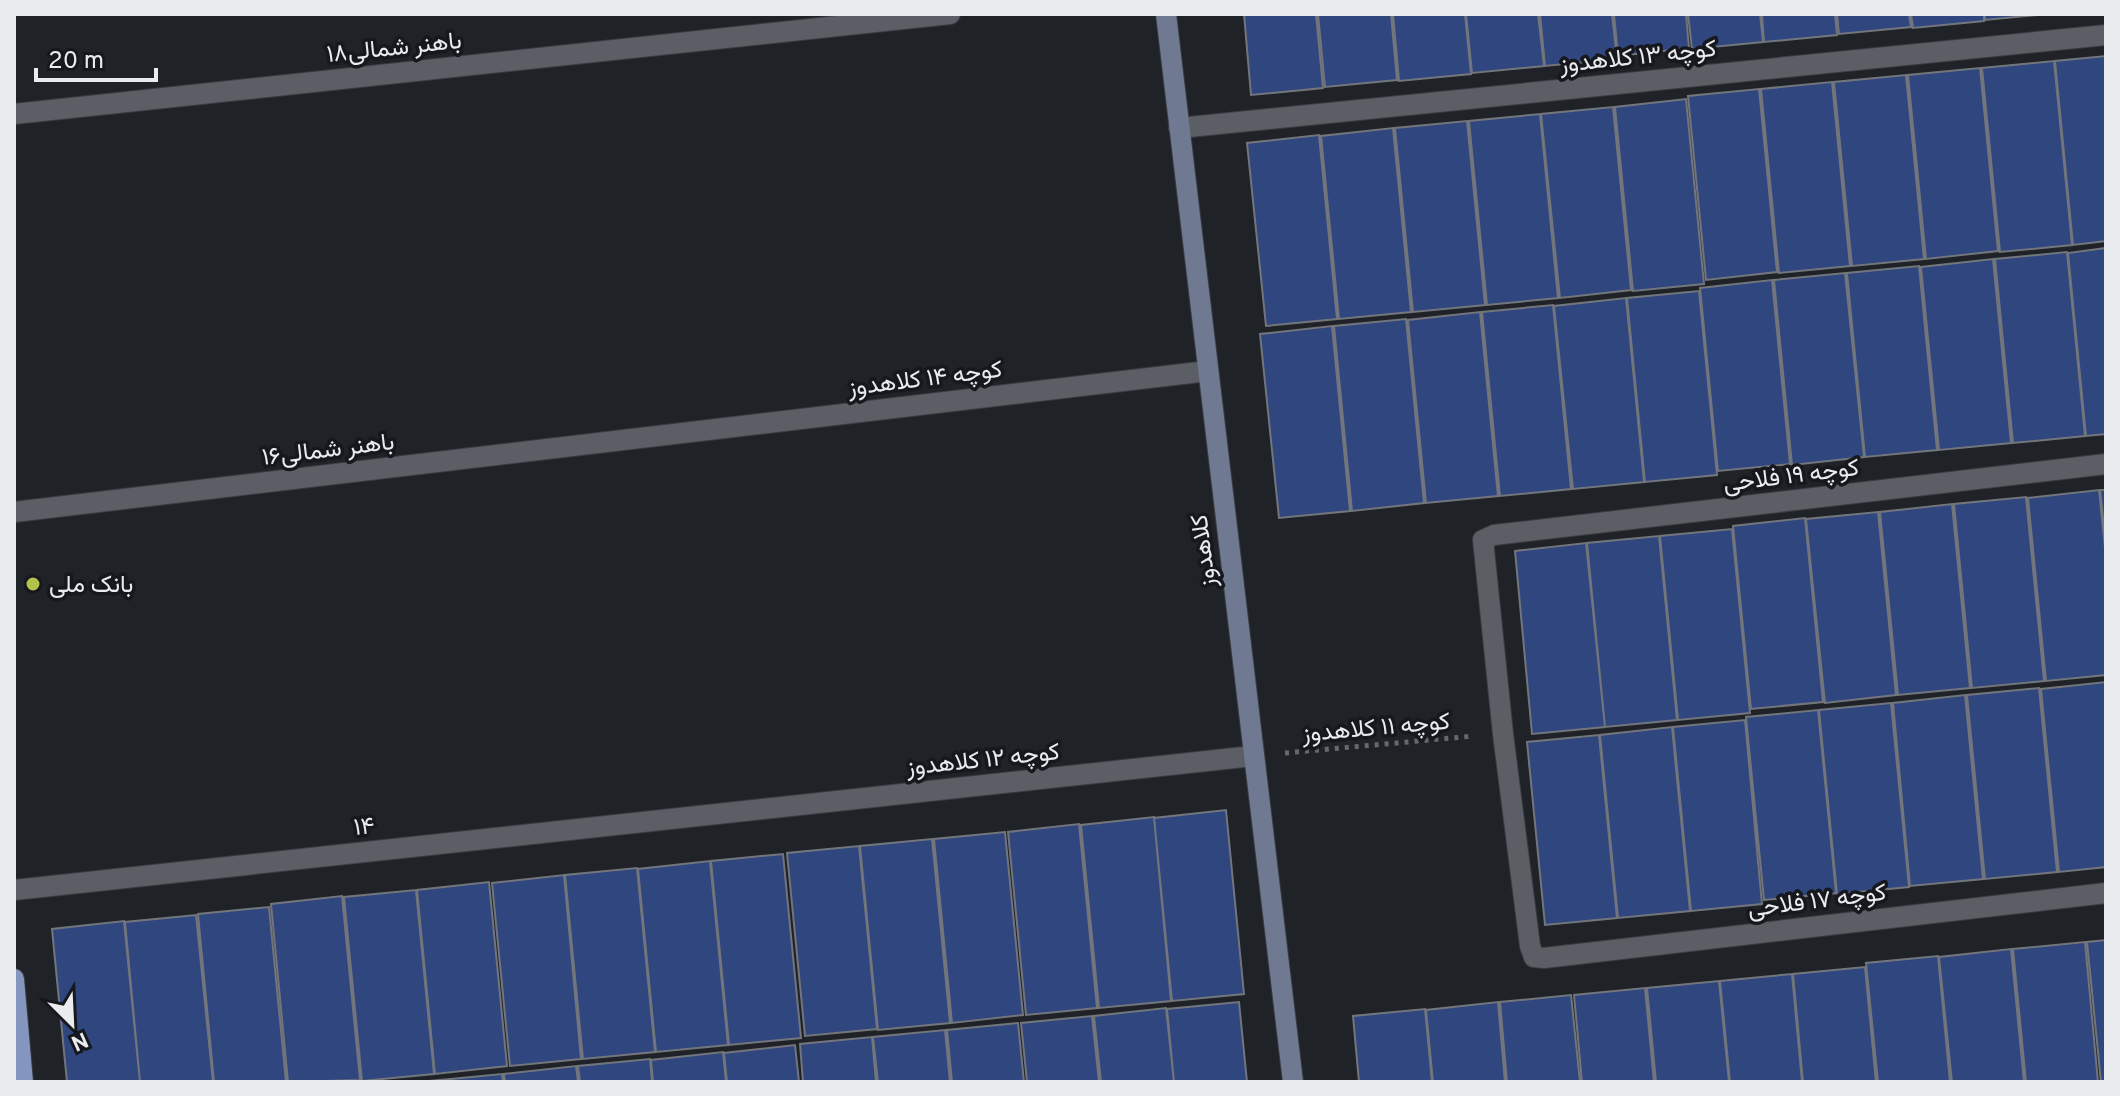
<svg xmlns="http://www.w3.org/2000/svg" width="2120" height="1096" viewBox="0 0 2120 1096" font-family="Overpass,Vazirmatn,sans-serif">
<style>
.building{fill:#2f467f;stroke:#72757b;stroke-width:2}
.lines{fill:none;stroke-linecap:round;stroke-linejoin:round}
.street-casing{stroke:#3a3c41;stroke-width:22}
.secondary-casing{stroke:#3a3c41;stroke-width:22}
.primary-casing{stroke:#3a3c41;stroke-width:22}
.path{stroke:#65686d;stroke-width:5;stroke-dasharray:4 6;stroke-linecap:butt}
.street{stroke:#5b5e64;stroke-width:20}
.secondary{stroke:#6f7a92;stroke-width:20}
.primary{stroke:#8496bf;stroke-width:20}
.poi-dot{fill:#b4c24a;stroke:#16181d;stroke-width:3}
.labels{text-anchor:middle;stroke-width:7;stroke-linejoin:round;paint-order:stroke}
.street-label{font-size:24px;fill:#e9ebef;stroke:#16181d}
.poi-label{font-size:24px;fill:#e9ebef;stroke:#16181d;text-anchor:start}
</style>
<rect width="100%" height="100%" fill="#1f2227"/>
<path class="building" d="M1244 14H1316L1323 88 1251 95Z
M1318 14H1391L1397 80 1325 87Z
M1393 14H1465L1471 74 1399 81Z
M1466 14H1538L1544 66 1472 73Z
M1540 14H1612L1617 59 1545 66Z
M1614 14H1686L1689 48 1618 56Z
M1688 14H1760L1763 42 1692 49Z
M1762 14H1835L1837 35 1764 42Z
M1837 14H1909L1911 27 1839 34Z
M1911 14H1984V21L1913 28Z
M1985 14H2048L1985 20Z
M2106 56V241L2073 245 2055 61Z
M2054 61 2072 245 2000 252 1982 68Z
M1980 68 1998 251 1926 259 1908 75Z
M1906 75 1924 259 1852 266 1834 82Z
M1832 82 1850 266 1779 273 1761 89Z
M1759 89 1777 272 1706 280 1688 96Z
M1686 99 1704 284 1633 291 1615 107Z
M1613 107 1631 290 1560 298 1541 114Z
M1540 114 1558 298 1487 305 1469 121Z
M1467 121 1485 305 1413 312 1395 128Z
M1393 128 1411 312 1339 319 1321 136Z
M1319 135 1337 319 1266 326 1247 143Z
M2106 248V434L2086 436 2068 253Z
M2067 252 2085 436 2013 443 1995 259Z
M1993 259 2011 443 1939 450 1921 267Z
M1919 266 1937 450 1865 457 1847 273Z
M1845 273 1864 457 1792 465 1774 280Z
M1772 280 1790 464 1718 471 1700 288Z
M1699 291 1717 475 1645 482 1627 298Z
M1626 298 1644 482 1573 489 1554 306Z
M1553 305 1571 489 1500 496 1482 312Z
M1480 312 1498 496 1426 503 1408 320Z
M1406 319 1424 503 1352 511 1334 326Z
M1332 326 1350 511 1279 518 1260 334Z
M2099 490 2106 557V675L2046 681 2028 498Z
M2100 490H2106V547Z
M2026 497 2044 681 1972 688 1954 504Z
M1952 504 1970 688 1898 695 1880 512Z
M1878 512 1896 695 1825 703 1806 519Z
M1805 518 1823 702 1751 709 1733 526Z
M1732 529 1750 713 1678 720 1660 536Z
M1659 536 1677 720 1605 727 1587 543Z
M1586 543 1605 727 1532 734 1515 551Z
M2106 682V867L2059 872 2041 689Z
M2039 688 2057 872 1985 879 1967 695Z
M1965 695 1983 879 1910 886 1893 703Z
M1891 703 1909 887 1837 894 1819 710Z
M1818 710 1836 893 1764 900 1746 717Z
M1745 720 1762 904 1691 911 1673 727Z
M1672 727 1690 911 1618 918 1600 735Z
M1599 735 1617 918 1545 925 1527 742Z
M1226 810 1244 994 1172 1001 1154 818Z
M1154 817 1171 1001 1099 1008 1081 825Z
M1079 824 1097 1008 1026 1015 1008 832Z
M1005 832 1023 1015 952 1023 934 839Z
M932 839 950 1023 878 1030 860 846Z
M859 846 877 1029 805 1036 787 853Z
M783 854 801 1038 729 1045 711 861Z
M710 861 728 1045 656 1052 638 869Z
M637 868 655 1052 583 1059 565 875Z
M564 875 581 1059 510 1066 492 883Z
M489 882 507 1066 435 1074 417 890Z
M416 890 434 1074 362 1081 344 897Z
M342 896 360 1080 288 1082 271 904Z
M269 907 286 1082H214L198 914Z
M196 915 213 1082H140L125 922Z
M124 921 140 1082H67L52 929Z
M2106 940V1082H2101L2087 942Z
M2085 942 2098 1082H2026L2013 949Z
M2011 949 2024 1082H1952L1939 957Z
M1938 956 1950 1082H1878L1866 963Z
M1865 967 1876 1082H1803L1793 974Z
M1792 974 1802 1082H1730L1720 981Z
M1719 981 1729 1082H1656L1647 988Z
M1645 988 1654 1082H1582L1574 995Z
M1571 995 1580 1082H1507L1500 1002Z
M1239 1002 1247 1082H1174L1167 1009Z
M1498 1002 1505 1082H1433L1426 1010Z
M1166 1008 1174 1082H1101L1094 1016Z
M1425 1009 1432 1082H1359L1353 1016Z
M1092 1016 1099 1082H1027L1021 1023Z
M1018 1023 1024 1082H952L947 1030Z
M945 1030 950 1082H878L873 1037Z
M872 1037 876 1082H803L800 1044Z
M795 1045 799 1082H727L724 1053Z
M723 1052 726 1082H653L651 1060Z
M650 1059 652 1082H580L578 1066Z
M576 1066 578 1082H505L504 1074Z
M502 1074 503 1082H430V1081Z"/>
<g class="lines">
<g class="street-casing">
<path id="street" d="M14 114 950 14
M1179 128 2106 35
M2106 464 1494 535 1483 540 1503 734 1530 946 1534 957 1544 958 2106 893
M14 512 1208 371
M14 890 1253 756"/>
</g>
<g class="secondary-casing">
<path id="secondary" d="M1166 14 1293 1082"/>
</g>
<g class="primary-casing">
<path id="primary" d="M14 979 23 1082"/>
</g>
<path class="path" d="M1285 753 1474 736"/>
<use href="#street" class="street"/>
<use href="#secondary" class="secondary"/>
<use href="#primary" class="primary"/>
</g>
<circle class="poi-dot" cx="33" cy="584" r="8"/>
<g class="labels">
<g class="street-label">
<text transform="translate(394 47) rotate(-6)" y="8">باهنر شمالی۱۸</text>
<text transform="translate(1638 56) rotate(-6)" y="8">کوچه ۱۳ کلاهدوز</text>
<text transform="translate(925 378) rotate(-7)" y="8">کوچه ۱۴ کلاهدوز</text>
<text transform="translate(328 449) rotate(-7)" y="8">باهنر شمالی۱۶</text>
<text transform="translate(1791 475) rotate(-7)" y="8">کوچه ۱۹ فلاحی</text>
<text transform="translate(1203 551) rotate(-97)" y="8">کلاهدوز</text>
<text transform="translate(1376 727) rotate(-5)" y="8">کوچه ۱۱ کلاهدوز</text>
<text transform="translate(983 759) rotate(-6)" y="8">کوچه ۱۲ کلاهدوز</text>
<text transform="translate(364 826) rotate(-6)" y="8">۱۴</text>
<text transform="translate(1817 900) rotate(-7)" y="8">کوچه ۱۷ فلاحی</text>
</g>
<g class="poi-label">
<text x="49" y="592">بانک ملی</text>
</g>
</g>
<rect width="2120" height="1096" fill="none" stroke="#e9ebef" stroke-width="32"/>
<g transform="translate(72 1024) rotate(156)" stroke="#16181d" stroke-width="6" paint-order="stroke">
<path d="M0-6L14 30L0 20L-14 30Z" fill="#e9ebef"/>
<text y="-12" font-size="22" font-weight="bold" text-anchor="middle" fill="#e9ebef">N</text>
</g>
<path d="M36 68v12h120v-12" fill="none" stroke="#e9ebef" stroke-width="4"/>
<text x="48" y="68" font-size="24" fill="#e9ebef" stroke="#16181d" stroke-width="6" paint-order="stroke">20 m</text>
</svg>
